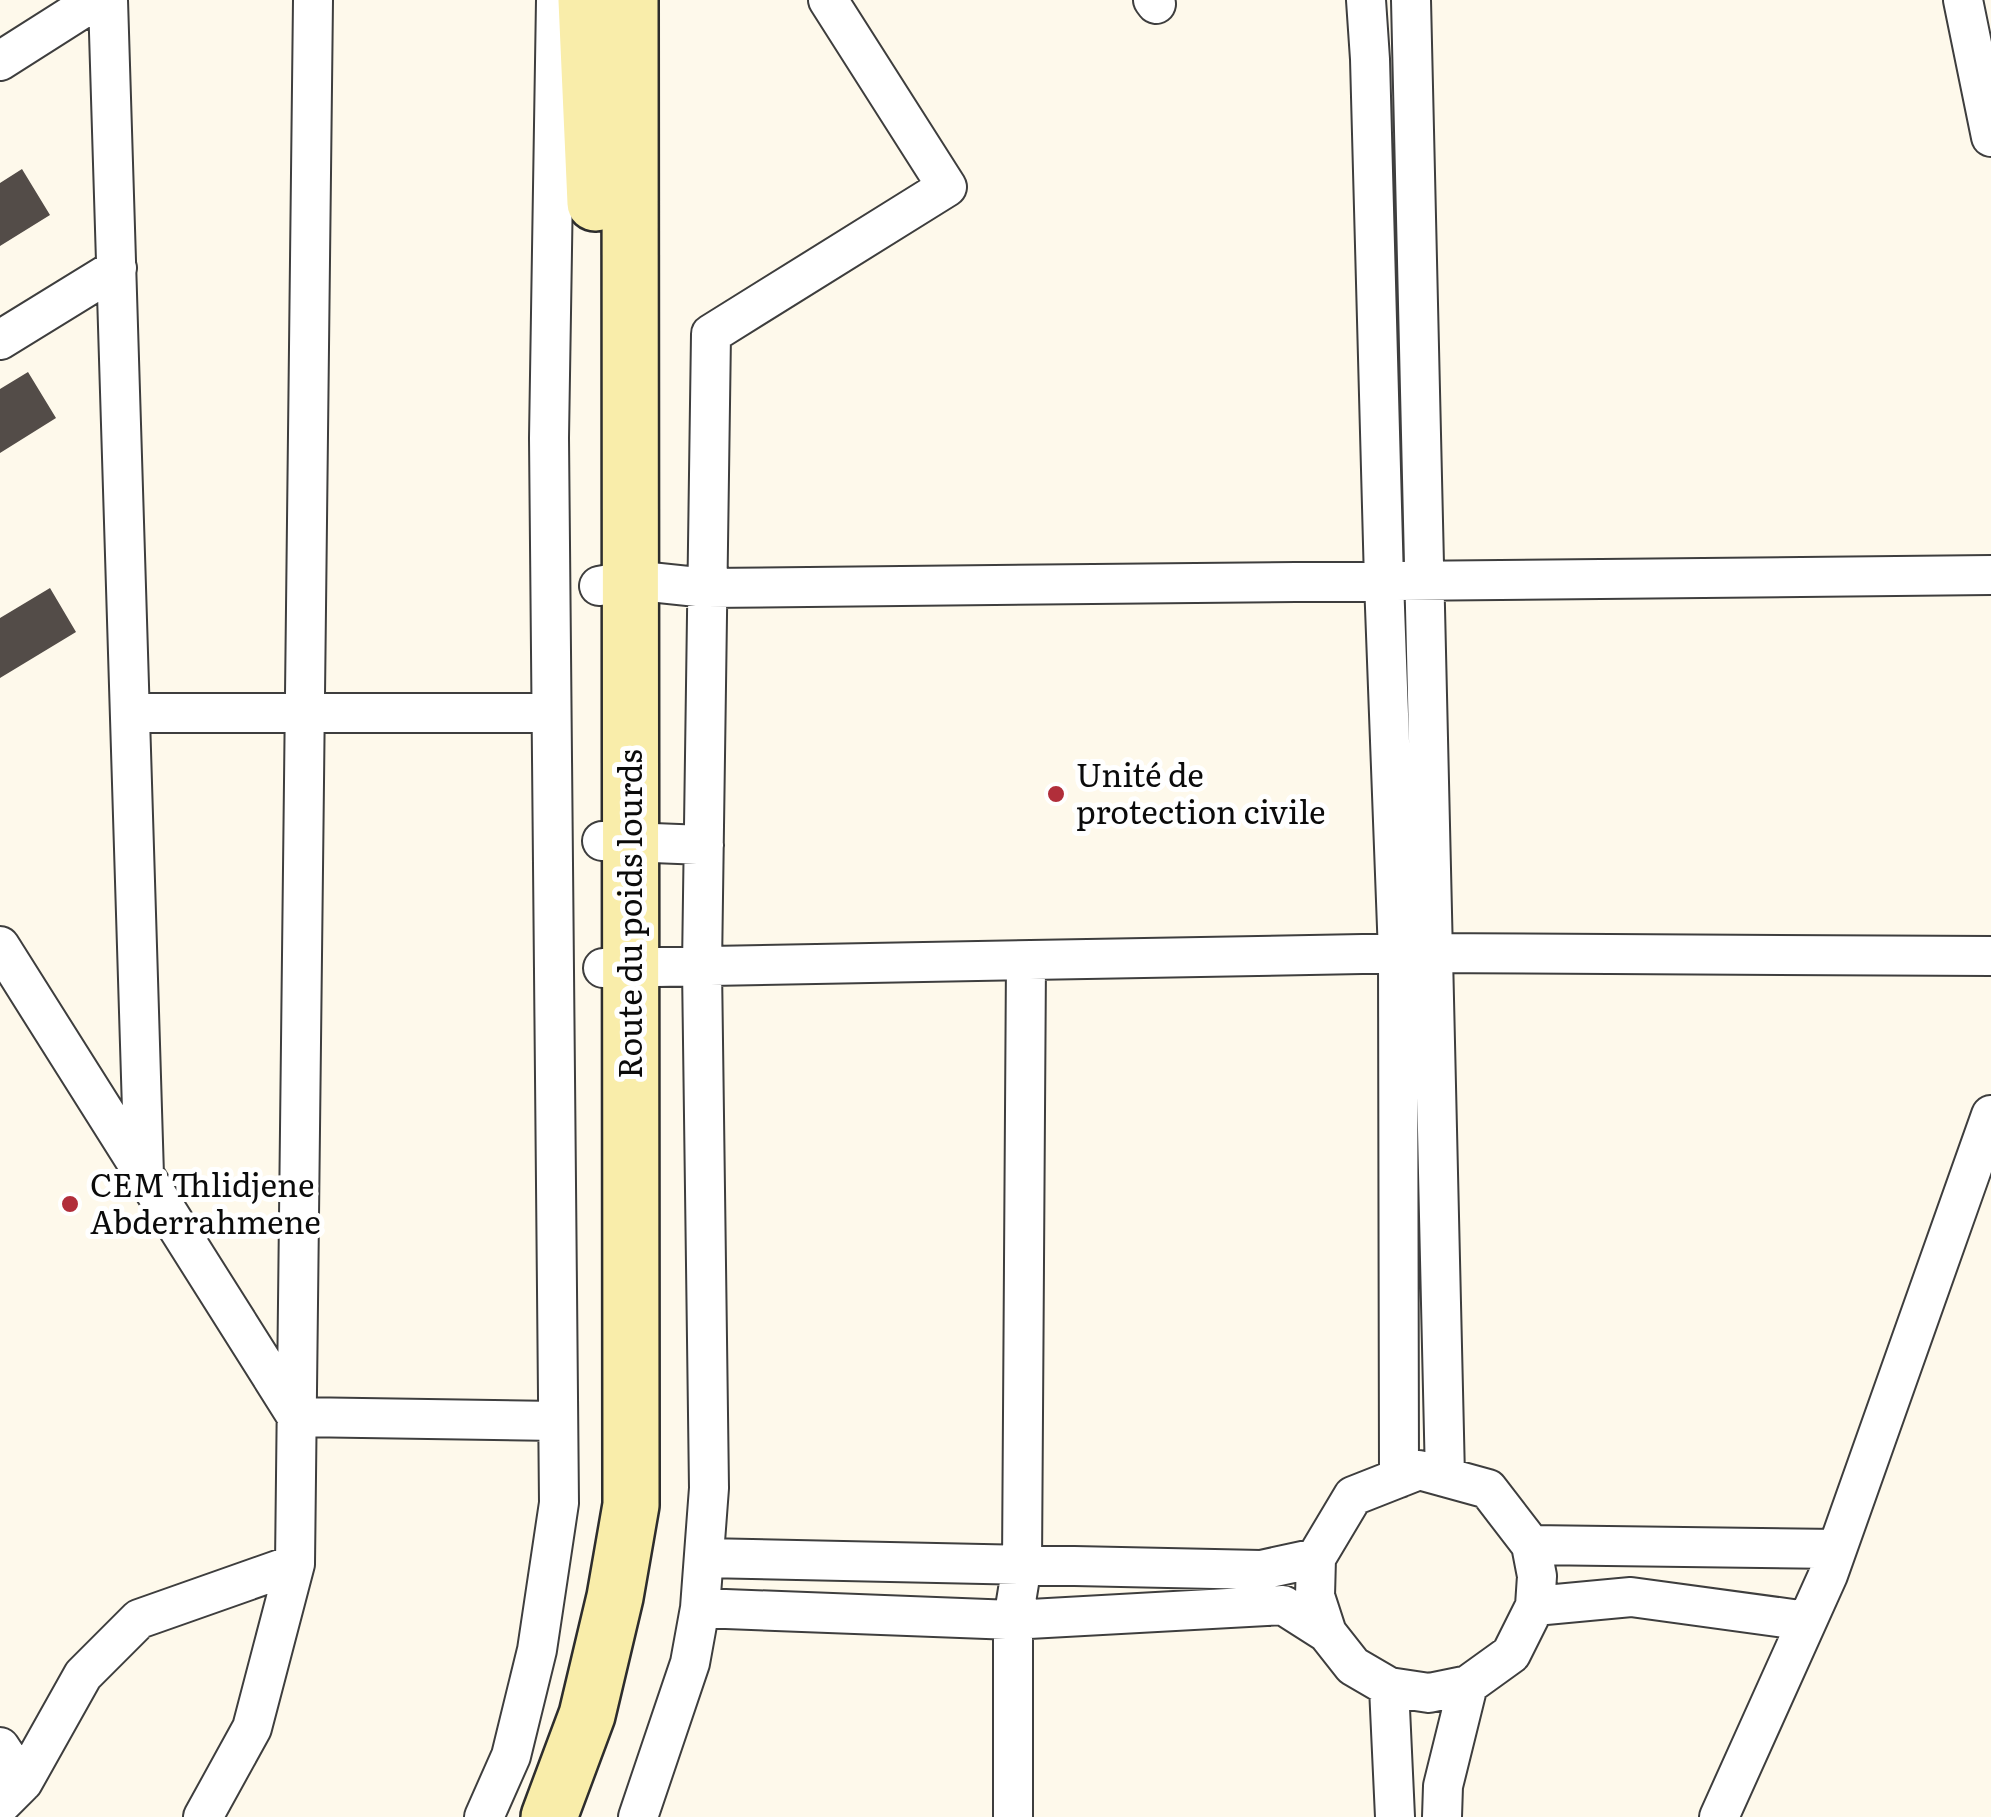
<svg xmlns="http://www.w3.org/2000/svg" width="1991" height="1817" viewBox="0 0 1991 1817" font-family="Literata,serif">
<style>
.building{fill:#534c48}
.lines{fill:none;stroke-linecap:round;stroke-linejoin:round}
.street-casing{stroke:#3e3e3e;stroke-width:42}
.secondary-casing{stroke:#2d2d2d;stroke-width:60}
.street{stroke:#fff;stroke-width:38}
.secondary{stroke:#f9edaa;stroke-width:55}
.poi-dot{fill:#b12e3a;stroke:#fff;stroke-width:4}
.labels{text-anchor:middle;stroke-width:10;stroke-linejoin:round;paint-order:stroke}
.poi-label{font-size:32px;fill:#0b0b0b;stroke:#fff;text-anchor:start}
.street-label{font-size:32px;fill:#0b0b0b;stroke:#fff}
</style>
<rect width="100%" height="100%" fill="#fef9eb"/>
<path class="building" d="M22 169 50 215 0 246V183Z
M28 372 56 418 0 453V389Z
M50 588 76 632 0 678V618Z"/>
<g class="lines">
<g class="street-casing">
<path id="street" d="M108 0 144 1175
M1153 0 1156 4
M1366 0 1370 59 1384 581 1398 954 1399 1478
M1411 0 1445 1477
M1963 0 1991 137
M0 61 96 0
M0 340 117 268
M599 586 631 580 707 588 1991 575
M130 713H551
M602 841 704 845
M0 946 297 1417 557 1421
M603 968 1415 953 1991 956
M1531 1545 1837 1549
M704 1558 1261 1570 1316 1558
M1535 1606 1631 1597 1807 1621
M700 1608 1013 1620 1283 1605 1327 1633 1353 1666 1389 1687 1429 1693 1468 1685 1511 1654 1535 1606 1537 1576 1531 1545 1488 1489 1419 1470 1353 1496 1316 1558 1315 1596 1327 1633
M1389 1687 1395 1817
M0 1747 23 1782
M0 1805 23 1782 83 1675 139 1619 295 1564
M203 1817 252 1728 295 1564 313 0
M484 1817 511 1756 537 1650 559 1503 549 438 556 0
M638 1817 690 1663 700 1608 709 1488 702 967 711 334 947 187 828 0
M1013 1817V1620L1022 1565 1026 961
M1442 1817 1443 1786 1468 1685
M1719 1817 1828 1575 1991 1115"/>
</g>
<g class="secondary-casing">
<path id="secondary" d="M586 0 595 203
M549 1817 587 1715 615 1597 631 1505 630 0"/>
</g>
<use href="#street" class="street"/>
<use href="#secondary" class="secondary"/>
</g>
<g class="poi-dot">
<circle cx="1056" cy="794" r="10"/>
<circle cx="70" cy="1204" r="10"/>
</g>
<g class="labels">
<g class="poi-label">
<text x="1076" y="787">Unité de<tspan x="1076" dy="37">protection civile</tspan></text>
<text x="90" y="1197">CEM Thlidjene<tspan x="90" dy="37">Abderrahmene</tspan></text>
</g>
<g class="street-label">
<text transform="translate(631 914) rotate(-90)" y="11">Route du poids lourds</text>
</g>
</g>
</svg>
